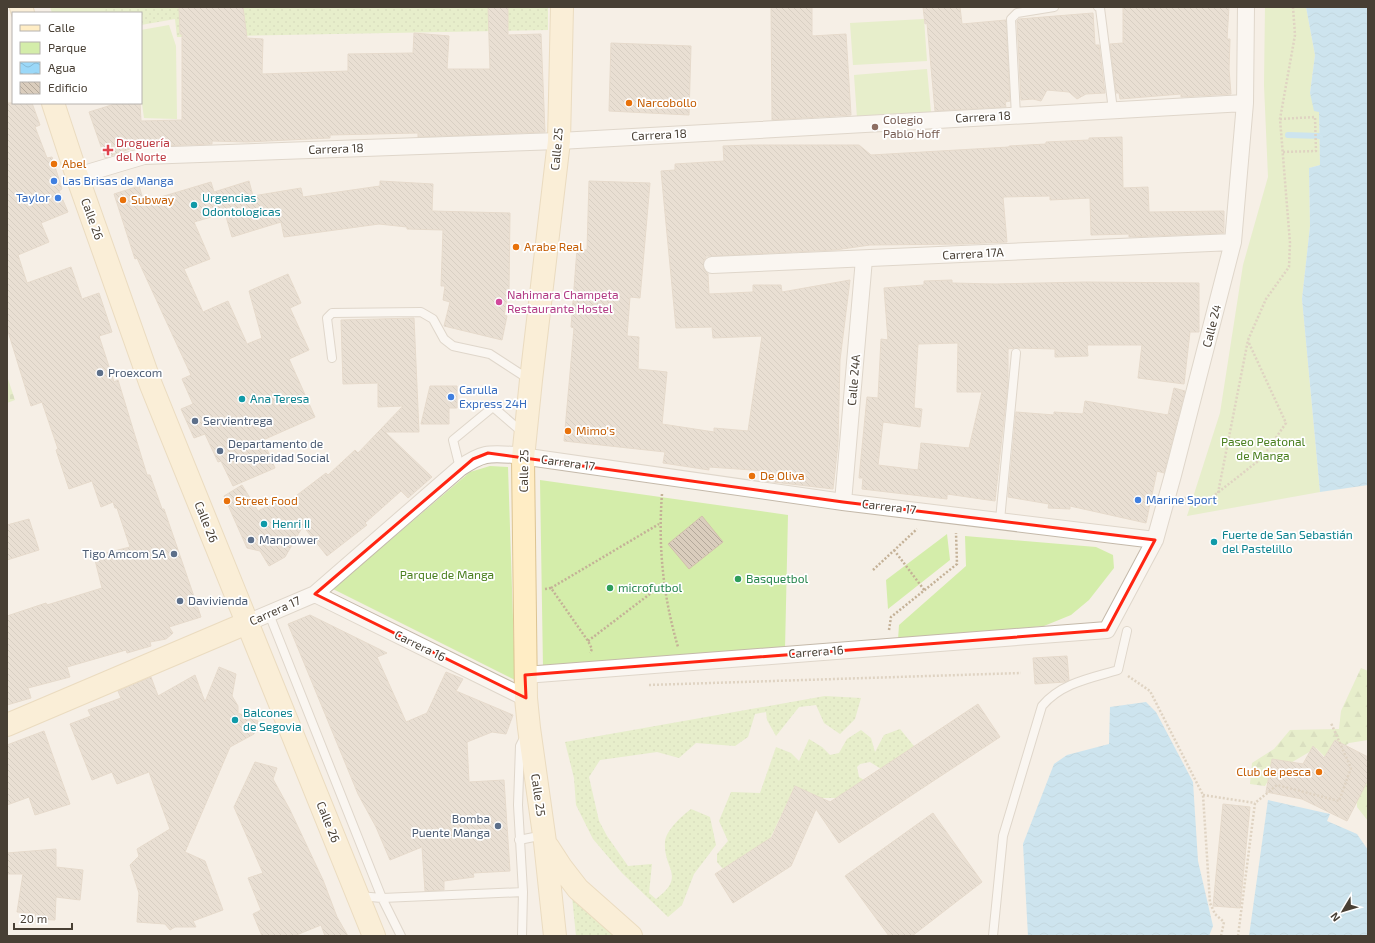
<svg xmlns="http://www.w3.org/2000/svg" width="1375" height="943" viewBox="0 0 1375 943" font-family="'Exo 2',sans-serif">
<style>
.grass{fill:url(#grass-dots)}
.forest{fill:url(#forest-firs)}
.cemetery{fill:url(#cemetery-stones)}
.green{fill:#d4edaa}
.water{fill:url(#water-waves)}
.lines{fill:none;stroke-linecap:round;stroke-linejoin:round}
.stream{stroke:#9bd8f8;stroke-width:6}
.building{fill:url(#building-back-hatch);stroke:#d3c1ac;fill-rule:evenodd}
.lane-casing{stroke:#c4b9aa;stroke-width:10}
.street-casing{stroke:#c4b9aa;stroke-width:18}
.secondary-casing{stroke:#ddc492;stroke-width:24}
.path{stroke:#c4b197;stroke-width:2.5;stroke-dasharray:2 2;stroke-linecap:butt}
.lane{stroke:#fff;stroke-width:8}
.street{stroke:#fff;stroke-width:16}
.secondary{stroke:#ffedc5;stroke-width:22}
.marked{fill:none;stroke:#ff2512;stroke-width:3;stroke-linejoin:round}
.food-dot{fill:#e8710a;stroke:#fff;stroke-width:1.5}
.education-dot{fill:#8d6e63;stroke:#fff;stroke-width:1.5}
.health-dot{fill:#e0444e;stroke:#fff;stroke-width:1.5}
.shop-dot{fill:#3f7fe0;stroke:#fff;stroke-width:1.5}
.culture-dot{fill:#0f9aa8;stroke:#fff;stroke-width:1.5}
.hotel-dot{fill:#d1479c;stroke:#fff;stroke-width:1.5}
.service-dot{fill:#5c6f8a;stroke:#fff;stroke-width:1.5}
.leisure-dot{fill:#2e9e5b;stroke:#fff;stroke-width:1.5}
.labels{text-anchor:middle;stroke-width:3.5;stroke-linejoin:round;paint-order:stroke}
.food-label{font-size:12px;fill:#c56008;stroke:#fff;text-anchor:start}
.street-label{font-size:12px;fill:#483f34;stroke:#fff}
.education-label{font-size:12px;fill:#785e54;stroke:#fff;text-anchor:start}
.health-label{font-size:12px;fill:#be3a42;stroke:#fff;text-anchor:start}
.shop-label{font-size:12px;fill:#366cbe;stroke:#fff;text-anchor:start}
.culture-label{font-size:12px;fill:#0d838f;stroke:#fff;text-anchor:start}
.hotel-label{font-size:12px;fill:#b23c85;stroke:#fff;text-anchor:start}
.service-label{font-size:12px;fill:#4e5e75;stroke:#fff;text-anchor:start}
.park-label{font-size:12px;fill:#4c8021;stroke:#fff}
.leisure-label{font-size:12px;fill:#27864d;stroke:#fff;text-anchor:start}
</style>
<defs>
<pattern id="grass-dots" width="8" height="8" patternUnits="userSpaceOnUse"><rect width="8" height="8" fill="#d4edaa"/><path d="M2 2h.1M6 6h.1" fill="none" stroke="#b8cc93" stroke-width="1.8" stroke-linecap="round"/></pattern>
<pattern id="forest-firs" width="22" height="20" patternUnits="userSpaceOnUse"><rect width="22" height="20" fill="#d4edaa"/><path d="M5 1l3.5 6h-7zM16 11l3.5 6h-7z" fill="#b8cc93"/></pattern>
<pattern id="cemetery-stones" width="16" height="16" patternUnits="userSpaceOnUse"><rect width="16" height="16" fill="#d4edaa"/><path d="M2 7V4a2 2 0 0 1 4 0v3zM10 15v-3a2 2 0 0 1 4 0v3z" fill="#b8cc93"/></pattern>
<pattern id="water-waves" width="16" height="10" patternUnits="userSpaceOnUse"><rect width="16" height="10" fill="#9bd8f8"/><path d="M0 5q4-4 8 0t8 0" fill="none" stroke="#87bad5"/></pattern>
<pattern id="building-back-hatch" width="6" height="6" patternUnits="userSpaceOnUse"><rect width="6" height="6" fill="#dacdbd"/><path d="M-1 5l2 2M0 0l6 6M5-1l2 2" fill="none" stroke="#b3a89a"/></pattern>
</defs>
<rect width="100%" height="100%" fill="#f5efe6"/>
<path class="grass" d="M50 7H548V30L177 37 175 19 141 25V13H52Z
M825 696 861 698 855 719 840 734 824 723 816 705 799 707 776 736 767 720 766 712 755 714 748 737 735 746 696 743 679 758 657 752 600 760 589 777 599 821 607 836 628 866 652 864 649 893 656 899C687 875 663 870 665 842 666 830 682 816 691 809L710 817 716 845 694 874 682 905 668 917 622 873 593 839 576 805 574 778 565 742Z
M900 729 914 746 912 765 886 772 870 762 860 764 857 767 859 777 873 785 849 803 836 798H821L795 786 770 839 723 869 717 862V854L728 841 719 821 731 792 760 793 776 747 791 753 799 761 809 739 822 747 830 755 839 753 847 739 861 730 871 738 875 752 884 735Z
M572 896 618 936H576Z"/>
<path class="forest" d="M1361 668 1368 671V740L1349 743 1326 758 1316 748 1272 774 1265 786 1250 784 1252 763 1274 749 1290 730 1339 729 1341 711Z
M1368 774V821L1357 807 1356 786Z"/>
<path class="cemetery" d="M7 376 15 400 7 403Z"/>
<path class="green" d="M61 7H106L105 13H57V8Z
M1265 7H1306L1315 55 1310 93 1319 112 1320 165 1309 168 1310 226 1302 299 1320 492 1187 516 1220 413 1243 265 1268 177 1264 85Z
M924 19 927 61 853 65 850 23Z
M169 25 176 46 177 119 144 118 141 96V30Z
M927 69 931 112 857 118 854 75Z
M490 466 508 467 515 680 333 589 470 472Z
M540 480 788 515 785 649 543 668Z
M947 534 950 560 888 609 886 580Z
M965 536 1096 547 1113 555 1114 568 1089 600 1071 615 1044 626 898 640 899 625 966 566Z"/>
<path class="water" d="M1306 7H1368V485L1320 492 1302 299 1310 226 1309 168 1320 165 1319 112 1314 111 1310 93 1315 55Z
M1146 702 1156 712 1193 782 1198 861 1213 926 1209 936H1028L1023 844 1054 764 1067 755 1109 744 1110 707Z
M1268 800 1330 814 1327 821 1357 834 1368 850V936H1249Z"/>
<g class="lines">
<path class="stream" d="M1288 135 1320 136"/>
</g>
<path class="building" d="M179 7H243L247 38 263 39 262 74 348 71V54L413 53 414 33 449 36 447 69H490L488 7H508V35L541 34 545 132 418 137V133L330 135V138L247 142 212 141V144L135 147 105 158 89 112 118 103H140L141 121 182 120V34H180Z
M771 7H812V36L846 34 851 115 772 120Z
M923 7H960L962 24 1006 20 1010 101 1005 102 1006 107 935 111 927 23 925 24Z
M1123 7H1229L1227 39H1230L1229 69 1231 94 1181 97V94L1120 99 1119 93H1116L1110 44 1123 43Z
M1093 13 1095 45H1099L1105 93 1086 94 1077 99 1069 92 1047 90 1041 101 1033 99 1021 100 1017 21 1019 19Z
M611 43 691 46 689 115 609 111Z
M7 103H32L40 125 35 127 47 158 52 157 62 189 59 191 68 212 41 223 49 242 18 255 27 283 71 267 82 299 99 293 112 332 99 336 114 382 118 380 147 475H150L162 509H164L201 617 169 627 173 633 166 639 150 642 151 646 127 653 126 650 67 667 70 677 28 688 31 698 7 705V616L46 603 47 605 102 588 94 556 130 547 117 508H115L113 502 101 507 92 481 69 489 56 450 58 449 42 402 31 406 7 328Z
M1122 137 1123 188 1148 187 1149 212 1224 211V233L1129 237V234L1091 235 1090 198 1050 200V196L1003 197 1007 242 963 244 870 245 835 250 712 256H707L704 260V270L708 274 709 294 753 292V285H781L782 292 850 280 840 360 838 444 833 489 765 481 766 471 709 467V470L663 463 665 452 564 441 574 328 571 327 577 249 587 250 589 181 650 183 640 298 630 297 627 336 639 337 638 369 667 372 662 424 714 432V428L748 431 762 336 713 338 712 327 676 328 661 171 675 170V164L724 161 723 146 751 145H859L871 155 1009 147V146L1046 144V142L1089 140V138Z
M249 181 253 196 301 188 303 197 380 186V181L433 184 432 211 510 213 509 289 504 315 507 316 502 340 444 326 450 302 443 300 445 286H441L443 230 407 229V227L379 224 284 237 281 222 232 237 225 213 194 222 210 259 184 269 203 312 228 301 247 344 262 338 249 291 288 274 301 303 290 308 309 350 289 359 315 417 263 440 275 468 233 486 221 461 218 462 205 434 194 438 181 409 193 404 182 379 191 375 137 258 135 259 114 194 139 186 144 202 211 182 214 192Z
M952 280V283L995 284 1085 282 1199 283V332H1190L1184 384 1138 378 1142 345H1087L1088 356 1055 357V349L1016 348 1008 349V382L995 501 947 494V499L862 489 863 478H859L867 397 878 398 881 339 888 340 884 288 924 285V281ZM958 343 957 392H982L969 448 921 443 918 470 878 465 883 422 920 427 922 409 914 408 918 344Z
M414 318 419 432H385L432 477 408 498 401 491 365 523 367 525 327 556 303 526 285 557 269 566 260 551 247 548 224 496 242 485 258 511 282 499 284 505 326 473 328 475 355 450 358 453 403 406 378 407V383L343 384 341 320Z
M430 386H457V408H449V424H421Z
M1174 388 1185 391 1164 473 1157 471 1146 523 1070 506V509L1048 508 1049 504 1008 497 1016 412 1054 415V412L1083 414 1085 401 1168 415Z
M702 516 723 542 689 569 668 544Z
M29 519 39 550 7 560V525Z
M310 615 387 653 377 657 406 722 427 713 446 672 463 679 456 691 513 715 506 734 492 732 467 742 469 782 504 780 510 871 473 873 474 877 444 881V890L425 891 422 847 390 860 376 827 358 794 288 624Z
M1067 656 1069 680 1065 682 1035 684 1033 658Z
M219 667 236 674 232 696 238 706V713L258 721 254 734 230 747 185 852 205 861 223 910 193 921 196 927H175L170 930 165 924 137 922 139 893 130 865 139 856 137 849 170 829 149 772 117 784 112 772 92 780 70 724 91 716 88 710 121 698 118 691 151 677 158 696 195 675 205 702Z
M978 704 1000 737 839 843 816 809 791 866 733 903 715 874 772 837 795 786 830 802Z
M44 731 70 804 35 815 29 797 7 805V745Z
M1335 740 1368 757V780L1347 821 1302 799 1266 792 1272 759 1303 764 1313 746 1324 758Z
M255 762 277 768 273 779 290 810 323 880 337 917 348 936H325L321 925 294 936H262L253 914 261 910 248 878 263 873 234 807Z
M1223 804 1250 807 1240 908 1213 906Z
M933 813 982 882 912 936H889L845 876Z
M56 849V867L83 870 80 900 56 897 55 920 37 919 35 913 17 912 23 874H7V853Z"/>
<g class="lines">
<g class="lane-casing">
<path id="lane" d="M1098 7 1100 8 1113 110
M1016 116 1011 19 1017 13 1054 7
M332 358 327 318 332 313 421 312 433 319 444 339 453 346 490 354 530 380
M460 468 453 440 493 407 522 432
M1000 520 1016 353
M269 614 382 898 401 936
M519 840 544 835
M359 896 382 898 523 892
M522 936 523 892 518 805 520 746 525 736
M993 936 1003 836 1042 706C1061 683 1091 678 1118 670L1127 631"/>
</g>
<g class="street-casing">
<path id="street" d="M77 176 144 156 559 141 1245 103
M712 265 1233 242
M843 502 864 259
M315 594 526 698
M247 623 315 594 460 468C482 453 488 453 514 455L843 502 1155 540
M525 675 1107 630 1155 540 1173 475 1233 242 1245 103 1246 7"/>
</g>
<g class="secondary-casing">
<path id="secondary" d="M21 7 23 13
M53 103 77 176 151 385 374 936
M7 725 247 623
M548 847 561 867 578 889 631 936
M555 936 545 842 529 728 526 698 523 458 531 380 559 141 562 7"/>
</g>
<path class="path" d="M1280 119 1315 117 1316 151 1282 152
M1218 493 1248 340 1266 299 1289 267 1290 243 1280 119 1295 35 1293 7
M662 494C658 546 663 596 678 647
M1184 498 1202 505 1262 458 1286 423 1248 341
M894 550 925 591
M873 570 917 529
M551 588 659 524
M545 589 551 588 588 641 592 649 590 653
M889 630 891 617 957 564 956 533
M588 641 663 584
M1128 676 1150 691 1203 795 1210 903 1215 914 1224 922 1221 936
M649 685 1021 673
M1203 795 1255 803
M1238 936 1255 803 1277 785 1339 801 1351 768 1331 723"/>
<use href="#lane" class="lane"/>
<use href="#street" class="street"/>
<use href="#secondary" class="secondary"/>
</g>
<path d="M0 0H1375V943H0ZM488 453 843 502 1155 540 1107 630 525 675 526 698 315 594 473 459Z" fill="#f5efe6" fill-opacity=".55" fill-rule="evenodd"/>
<path class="marked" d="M488 453 843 502 1155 540 1107 630 525 675 526 698 315 594 473 459Z"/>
<g class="food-dot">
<circle cx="629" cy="103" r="4"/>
<circle cx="54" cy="164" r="4"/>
<circle cx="123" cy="200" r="4"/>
<circle cx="516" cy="247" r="4"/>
<circle cx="568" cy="431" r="4"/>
<circle cx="752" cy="476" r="4"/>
<circle cx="227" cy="501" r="4"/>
<circle cx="1319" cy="772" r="4"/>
</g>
<circle class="education-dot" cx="875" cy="127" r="4"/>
<path class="health-dot" d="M106 144h4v4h4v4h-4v4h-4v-4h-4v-4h4z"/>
<g class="shop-dot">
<circle cx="54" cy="181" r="4"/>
<circle cx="58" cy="198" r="4"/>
<circle cx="451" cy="397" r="4"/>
<circle cx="1138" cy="500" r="4"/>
</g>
<g class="culture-dot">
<circle cx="194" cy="205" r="4"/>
<circle cx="242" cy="399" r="4"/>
<circle cx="264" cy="524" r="4"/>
<circle cx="1214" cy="542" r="4"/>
<circle cx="235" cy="720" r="4"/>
</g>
<circle class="hotel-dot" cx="499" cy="302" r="4"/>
<g class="service-dot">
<circle cx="100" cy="373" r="4"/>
<circle cx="195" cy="421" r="4"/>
<circle cx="220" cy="451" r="4"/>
<circle cx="251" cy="540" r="4"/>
<circle cx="174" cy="554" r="4"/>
<circle cx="180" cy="601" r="4"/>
<circle cx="498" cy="826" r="4"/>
</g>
<g class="leisure-dot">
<circle cx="738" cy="579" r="4"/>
<circle cx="610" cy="588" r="4"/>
</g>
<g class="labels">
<g class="food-label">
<text x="637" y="107">Narcobollo</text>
<text x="62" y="168">Abel</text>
<text x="131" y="204">Subway</text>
<text x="524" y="251">Arabe Real</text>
<text x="576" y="435">Mimo's</text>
<text x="760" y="480">De Oliva</text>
<text x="235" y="505">Street Food</text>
<text x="1311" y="776" text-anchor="end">Club de pesca</text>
</g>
<g class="street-label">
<text transform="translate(983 117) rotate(-3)" y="4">Carrera 18</text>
<text transform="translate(659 135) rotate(-3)" y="4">Carrera 18</text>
<text transform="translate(336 149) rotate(-2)" y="4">Carrera 18</text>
<text transform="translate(557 149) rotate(-85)" y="4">Calle 25</text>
<text transform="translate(92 219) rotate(70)" y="4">Calle 26</text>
<text transform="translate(973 254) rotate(-3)" y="4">Carrera 17A</text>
<text transform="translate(1212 326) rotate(-76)" y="4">Calle 24</text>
<text transform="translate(854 380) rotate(-85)" y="4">Calle 24A</text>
<text transform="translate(568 463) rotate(8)" y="4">Carrera 17</text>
<text transform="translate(524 471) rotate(-89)" y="4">Calle 25</text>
<text transform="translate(889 507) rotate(7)" y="4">Carrera 17</text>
<text transform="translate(206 522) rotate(68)" y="4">Calle 26</text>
<text transform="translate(275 611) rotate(-24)" y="4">Carrera 17</text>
<text transform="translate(420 646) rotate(26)" y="4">Carrera 16</text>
<text transform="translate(816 652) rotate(-4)" y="4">Carrera 16</text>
<text transform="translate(538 795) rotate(82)" y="4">Calle 25</text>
<text transform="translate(328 822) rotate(68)" y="4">Calle 26</text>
</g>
<g class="education-label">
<text x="883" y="124">Colegio<tspan x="883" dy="14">Pablo Hoff</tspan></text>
</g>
<g class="health-label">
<text x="116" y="147">Droguería<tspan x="116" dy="14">del Norte</tspan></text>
</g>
<g class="shop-label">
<text x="62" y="185">Las Brisas de Manga</text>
<text x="50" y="202" text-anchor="end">Taylor</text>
<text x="459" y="394">Carulla<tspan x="459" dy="14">Express 24H</tspan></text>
<text x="1146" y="504">Marine Sport</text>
</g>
<g class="culture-label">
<text x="202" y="202">Urgencias<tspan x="202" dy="14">Odontologicas</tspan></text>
<text x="250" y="403">Ana Teresa</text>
<text x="272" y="528">Henri II</text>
<text x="1222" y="539">Fuerte de San Sebastián<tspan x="1222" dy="14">del Pastelillo</tspan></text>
<text x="243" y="717">Balcones<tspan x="243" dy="14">de Segovia</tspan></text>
</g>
<g class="hotel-label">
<text x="507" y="299">Nahimara Champeta<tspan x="507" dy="14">Restaurante Hostel</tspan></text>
</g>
<g class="service-label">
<text x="108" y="377">Proexcom</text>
<text x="203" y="425">Servientrega</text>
<text x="228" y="448">Departamento de<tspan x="228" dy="14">Prosperidad Social</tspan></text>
<text x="259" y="544">Manpower</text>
<text x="166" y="558" text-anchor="end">Tigo Amcom SA</text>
<text x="188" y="605">Davivienda</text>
<text x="490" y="823" text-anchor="end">Bomba<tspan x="490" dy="14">Puente Manga</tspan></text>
</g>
<g class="park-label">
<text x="1263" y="446">Paseo Peatonal<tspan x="1263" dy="14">de Manga</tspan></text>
<text x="447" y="579">Parque de Manga</text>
</g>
<g class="leisure-label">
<text x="746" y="583">Basquetbol</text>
<text x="618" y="592">microfutbol</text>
</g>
</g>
<rect width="1375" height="943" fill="none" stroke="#483f34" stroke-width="16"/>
<rect x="12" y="12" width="130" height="92" fill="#ffffff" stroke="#b6b2ae"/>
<rect x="20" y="25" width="20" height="6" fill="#ffedc5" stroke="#b6b2ae"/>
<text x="48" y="32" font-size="12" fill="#483f34">Calle</text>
<rect x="20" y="42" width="20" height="12" fill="#d4edaa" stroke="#b6b2ae"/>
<text x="48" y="52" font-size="12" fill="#483f34">Parque</text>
<rect x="20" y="62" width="20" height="12" fill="url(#water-waves)" stroke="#b6b2ae"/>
<text x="48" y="72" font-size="12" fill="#483f34">Agua</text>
<rect x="20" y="82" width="20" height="12" fill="url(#building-back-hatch)" stroke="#b6b2ae"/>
<text x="48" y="92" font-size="12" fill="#483f34">Edificio</text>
<g transform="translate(1343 911) rotate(232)" stroke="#ffffff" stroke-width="3" paint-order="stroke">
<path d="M0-3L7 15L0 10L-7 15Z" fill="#483f34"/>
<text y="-6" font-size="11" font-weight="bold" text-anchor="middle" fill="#483f34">N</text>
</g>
<path d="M14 923v6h58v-6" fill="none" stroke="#483f34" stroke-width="2"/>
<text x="20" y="923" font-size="12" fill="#483f34" stroke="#ffffff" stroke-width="3" paint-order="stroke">20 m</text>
</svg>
